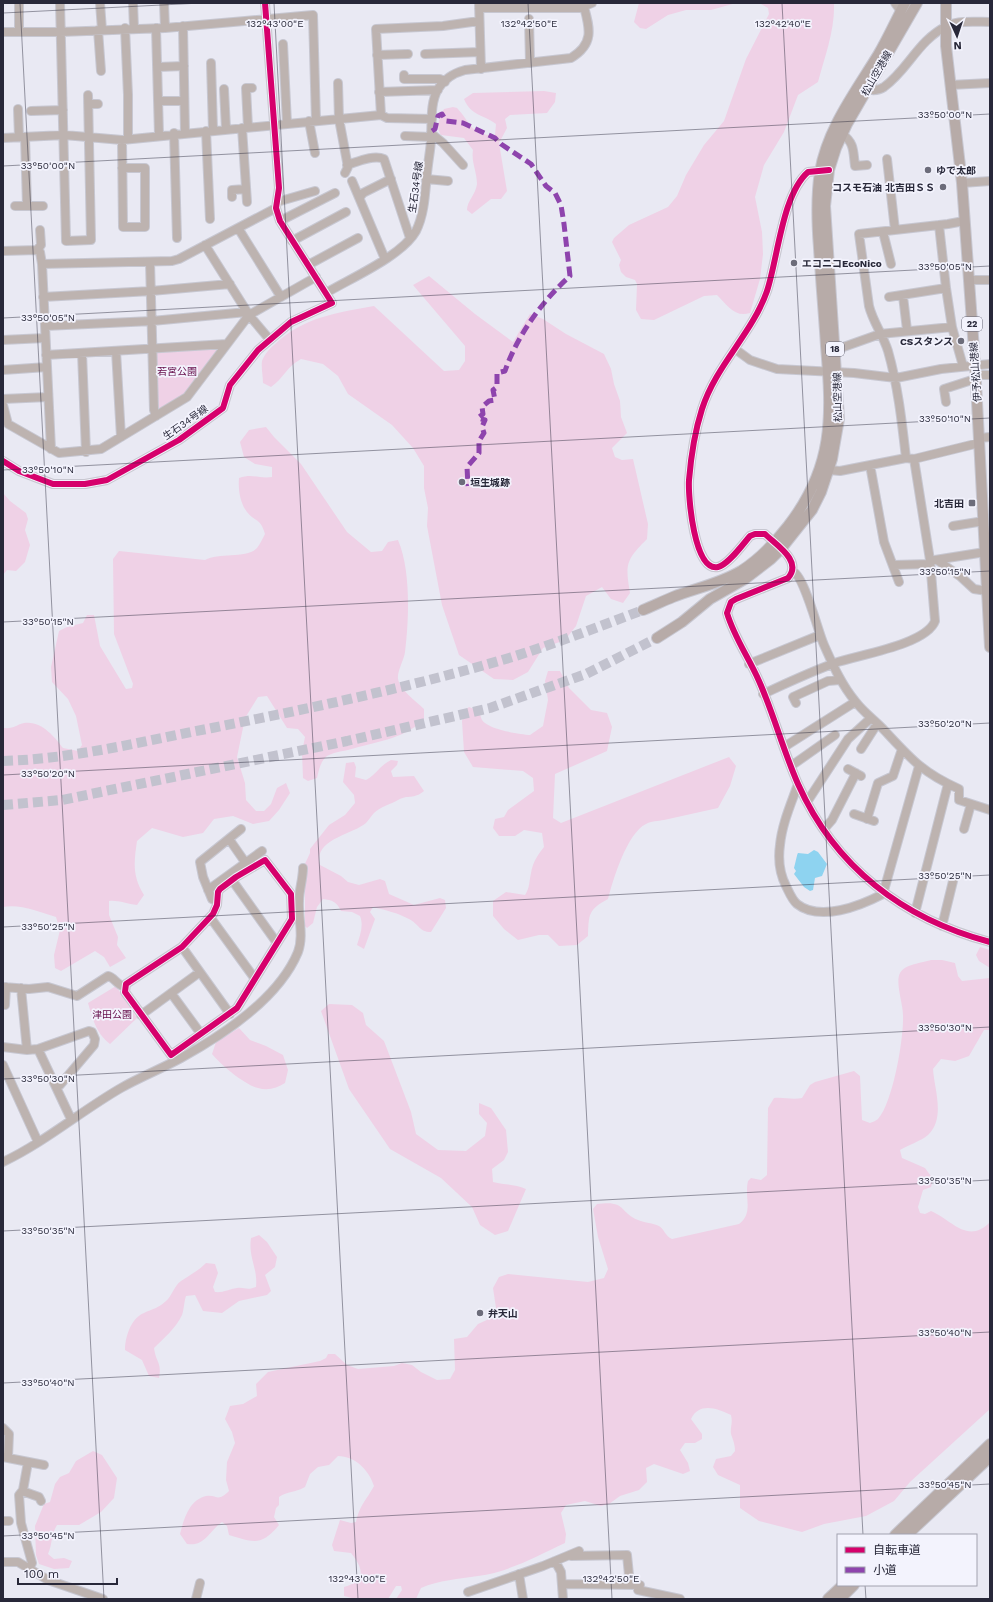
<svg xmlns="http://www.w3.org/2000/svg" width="993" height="1602" viewBox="0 0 993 1602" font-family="'Work Sans','Noto Sans JP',sans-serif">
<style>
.green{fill:#efd1e6}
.water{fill:#8ed3f0}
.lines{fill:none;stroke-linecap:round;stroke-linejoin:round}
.major-tunnel{stroke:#c2c2ce;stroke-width:10;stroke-dasharray:10 5;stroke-linecap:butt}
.minor-casing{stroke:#c7c7d1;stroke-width:10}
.major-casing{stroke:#c7c7d1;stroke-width:12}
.minor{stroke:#bdb3b0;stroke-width:8}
.major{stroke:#b7aba8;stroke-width:10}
.quiet{stroke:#8e44ad;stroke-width:5;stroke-dasharray:10 5;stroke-linecap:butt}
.cycleway-casing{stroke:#f3f3fd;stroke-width:8}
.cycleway{stroke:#d6006c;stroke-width:6}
.ticks{fill:none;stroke:#282839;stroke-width:1;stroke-opacity:0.45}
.poi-dot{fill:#6c6c7a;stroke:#f3f3fd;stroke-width:1.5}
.labels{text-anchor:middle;stroke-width:3.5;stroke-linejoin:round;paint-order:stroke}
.shield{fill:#f3f3fd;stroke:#656574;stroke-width:1}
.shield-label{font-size:9px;font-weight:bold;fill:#282839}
.street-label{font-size:10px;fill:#282839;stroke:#f3f3fd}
.poi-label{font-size:10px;font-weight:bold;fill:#282839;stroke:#f3f3fd;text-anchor:start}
.park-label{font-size:10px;fill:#640a48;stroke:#f3f3fd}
.ticks-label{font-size:10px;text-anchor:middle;fill:#282839;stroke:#f3f3fd;stroke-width:3.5;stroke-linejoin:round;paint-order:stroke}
</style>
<rect width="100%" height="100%" fill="#e9e9f3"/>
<path class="green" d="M639 3H736L711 10H686L668 15 646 29 640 28 634 22Z
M754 3H834C835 30 825 56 818 82L798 95 784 132 764 165 755 197 762 232 763 254 760 279 750 313C735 318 727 305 717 295L704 296 654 320 641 319 636 310 637 284 635 280 626 277 621 272 619 265 621 260 612 242 614 238 629 225 668 207 677 196 686 175 704 145 724 121 746 59 769 14 768 8 761 4Z
M544 91 556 93 555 102 547 113 510 115 505 119 507 128 499 143 507 191 501 199H491L472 214 467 210C467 201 476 194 477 184 477 172 471 162 473 150L464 138 441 135C435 127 440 117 444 109L453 107 457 108C471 123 471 136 495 135L496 124C483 114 471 116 464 99L473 93Z
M429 276 475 314 513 342 530 314 543 319 566 334 604 354 611 369 614 384 620 401 621 417 627 433 612 448 615 457 622 460 633 459 648 524 647 539C626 560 625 564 630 593L623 603 611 599 602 587 586 596 576 626 565 640 543 648 528 672 513 680 494 679 459 655 442 605 427 526 428 508 424 488V466L413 448 392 425 348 394 338 376 323 364 301 359C286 367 284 378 271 387L263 383C263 376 261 367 262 361 264 355 270 348 275 344 304 317 336 313 374 306L444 371 459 370 465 361V346L413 285Z
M223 346 184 397 160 411 156 408 155 351Z
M266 427 274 437 301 464 347 532 371 552 382 551 388 542 398 540C411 570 409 620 405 652 404 660 397 671 398 679 400 690 416 701 424 709V720C399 741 377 741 348 750 342 751 332 753 327 756 320 762 319 770 317 778L308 781 303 778 302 752 305 737 298 729 287 728 267 696 258 697 245 718 237 757 245 783 246 800 256 811H264L271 804 277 788 286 783 290 793 279 810 269 821 253 824 233 816 214 819 203 833 183 837 152 828 137 841C134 862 132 876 144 895L137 905C127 904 118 900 109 901V915L118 937 117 945 126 958 110 967 104 957 95 951 61 971 55 968 54 955 60 930 56 917C39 912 21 904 3 907V728C15 729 15 725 24 723 41 720 55 737 63 748L78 751 82 745 76 716 68 699 52 682 51 667 59 631 67 627 83 623 87 615H94L100 646 126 689 132 688 133 684 114 634 113 559 119 551 205 560C219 552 246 559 257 548 260 544 263 538 265 534 260 517 256 523 247 512 240 503 238 489 239 478 253 473 258 479 272 477V467L255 464 244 457 240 442 249 430Z
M3 493 10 501 26 513 28 519 25 530 30 545 25 562 16 571 7 570 3 575Z
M548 671H560L569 688 591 710 607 713 612 727 607 751 555 774 553 818 561 823 729 757 736 766 730 786 718 808C700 812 682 816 664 820 658 821 651 821 646 824 627 833 613 880 608 899 588 910 589 914 588 936L577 945 559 946 548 935H539L518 940 504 929 493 916V901L506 892 525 895C530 887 529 882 531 873 533 862 537 856 544 847L542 833 524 830 515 836H499L493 828 495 819 504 817 508 810 534 791 533 778 523 771 473 767 464 752 462 721 465 710 469 707 479 711C480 714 481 718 482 720 489 730 519 734 530 735L543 726 548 700 545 681Z
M391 760 398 761 397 765 391 771 393 777 414 776 424 791C413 800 409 794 398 800 391 804 380 807 374 813 371 816 369 820 366 823 352 835 313 839 320 865L341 876 348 882 359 885 380 879 385 881 389 894 414 905 440 898 445 900 446 908 431 932C419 932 419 924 409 919 398 913 385 910 373 907L370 912 375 919 364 949 357 945C360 935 364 926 360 916L352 912 341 911C337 902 332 900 323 899L317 907 313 923 307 928 305 926V888L303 868 310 853V849L329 825 345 815 355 803 354 795 343 782 346 763 354 762 356 767 355 777 366 780C377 774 379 766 391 760Z
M980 947 990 950V968L979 961 976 955Z
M931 960H942L955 963 958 976 962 981 990 978V1030H984L969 1056 955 1061 941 1059 933 1069C934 1088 946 1118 928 1135 921 1141 908 1145 900 1150L902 1158 925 1168 933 1179 931 1187 923 1190 918 1207 920 1213 925 1214 931 1211C952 1220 968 1245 990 1222V1409L910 1482 894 1501 866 1516 824 1524 802 1532 759 1521 740 1508V1485L718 1475 713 1467 716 1459 731 1456 735 1451C735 1444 733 1440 731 1434 730 1428 733 1423 731 1415 717 1408 699 1402 691 1419L702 1434V1439L695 1443H685L680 1450 688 1463 690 1471 683 1474 654 1464 646 1468 647 1482 639 1490 620 1496 609 1504 601 1506 585 1501 566 1505 561 1513 566 1534 565 1543C537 1556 509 1572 478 1576 459 1579 439 1580 421 1588L416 1599H396L402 1590 401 1586H396L388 1599H356L344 1596V1587C366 1581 364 1569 351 1553L334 1551 332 1545 340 1520 351 1523 356 1522C360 1504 366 1501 374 1486 369 1470 355 1456 338 1456L329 1465 318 1467 310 1474 305 1487C294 1493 288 1491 279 1497V1505L276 1508 274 1517 279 1525C261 1547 253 1542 229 1535L227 1526 222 1522C209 1531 205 1547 187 1544L180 1534C184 1519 189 1500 206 1496 217 1494 217 1503 229 1491L226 1480 227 1462 235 1443 232 1432 225 1419 230 1406 243 1404 257 1396 256 1384 268 1372 320 1361 326 1358 328 1354H335L347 1365 358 1369 394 1366 402 1363 412 1365 421 1372 437 1380 450 1379 455 1370 454 1339 467 1337 478 1324 489 1319 496 1308 493 1288 499 1277 508 1274 588 1282 604 1278 608 1269 598 1237 593 1209 597 1204C626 1200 618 1211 638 1220 645 1223 653 1223 659 1226 665 1230 665 1236 672 1239L739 1224C754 1213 744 1197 748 1181L751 1178 761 1180 767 1175 768 1108 774 1098C784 1097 792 1100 802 1098L810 1085 815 1082 854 1071 860 1076 862 1120 870 1123C872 1122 876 1121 878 1119 893 1102 904 1038 903 1015 903 1004 895 982 900 973 905 964 922 963 931 960Z
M116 986 137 1018 110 1044C96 1033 93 1020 88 1003Z
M329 1004 352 1005 363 1013 366 1025 384 1041 411 1112 416 1134 438 1150 466 1151 485 1136 487 1123 479 1114V1103L491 1108 506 1130 508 1152 504 1160 492 1169 493 1182C505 1185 515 1184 526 1189L508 1231 495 1235 480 1225 472 1207 441 1178 390 1149 349 1089 321 1011Z
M239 1028 250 1040 266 1046 283 1055 288 1070 285 1083C277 1088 268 1091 258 1088 245 1085 221 1065 212 1054L216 1042Z
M259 1235 267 1242 277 1257 275 1267 265 1275 271 1291 267 1295 239 1301 222 1313 203 1311 195 1295 186 1296C184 1302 184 1310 182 1315 176 1328 164 1338 154 1348 156 1363 162 1362 159 1378L149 1376 142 1360 125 1350C125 1337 131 1318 144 1313 152 1309 159 1308 166 1301 172 1296 174 1286 181 1281 190 1275 198 1271 206 1263L215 1264 218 1273 213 1287 215 1292C223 1293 229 1289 237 1288 246 1287 245 1291 256 1287 258 1268 248 1257 251 1238Z
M93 1451 102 1455 117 1478 114 1498 101 1512 79 1525H57C50 1537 53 1543 48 1554L54 1559 64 1558 72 1561 69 1568 54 1569 39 1564 36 1555 35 1526 44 1504 50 1502 55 1484 60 1477 69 1473 76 1461Z"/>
<path class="water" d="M814 850 818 852 827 864 822 876 815 878 813 890 810 891 804 887 794 874 796 871 794 868C795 865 797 854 798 853L808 854Z"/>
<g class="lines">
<path class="major-tunnel" d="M3 761C74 759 143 741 212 728 312 708 411 687 509 658 554 644 598 627 643 610
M3 805 62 800 347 741 490 708 586 674 657 638"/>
<g class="minor-casing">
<path id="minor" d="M19 3V32
M60 3 66 241 91 240 88 95
M100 3 102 30
M133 3 134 28
M164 3 165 28
M479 3 481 69
M895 3 901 11
M479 8H580L592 3
M529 19 530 63
M183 26 185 133
M125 28 128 95V139
M156 28 159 135
M98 30 101 71
M3 32H60L165 28 313 15 316 121
M283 44 287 123
M425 54 480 52
M377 55 408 54
M211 63 213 130
M158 67 184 66
M404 75V79H440L445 82
M338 83 339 119 348 167 345 173
M950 85 990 83
M224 89 226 129
M866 89C873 91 878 91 884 87 908 70 918 40 947 26 959 20 977 22 990 22
M379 92 438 90
M159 101H184
M89 104H98
M18 109 19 137
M31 111 63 110
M381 115 376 29 443 26 479 21
M309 121 315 153
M248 127 246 88H252
M242 128 247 202
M206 131 210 219
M174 133 177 238
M432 134 443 143 463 165
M842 134C855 143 853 152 855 166L867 165
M405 136 431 137
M25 137 27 206
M3 138 64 135 122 140 381 115 387 118 432 119
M122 140 123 227H145V168H122
M887 159 895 230
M347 165C357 162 374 154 384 159L410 238
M826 170 808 172C782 195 778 258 767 291 752 334 716 365 702 409 695 431 691 456 689 480 688 496 694 572 718 567 728 565 743 544 750 536L755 534H765C776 545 803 561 788 578L736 599 731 602 727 613C734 637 749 658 759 681 774 715 783 750 798 784 835 867 903 919 990 942
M426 179 448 181
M352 181 385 259
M962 183 990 181
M232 197V190L246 189
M360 197 363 193 391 179
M277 202 315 191
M15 206H43
M280 221 335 193
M939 225 946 288 952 327 963 366
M238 228 281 297
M883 232 891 264
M292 241 346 212
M205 245 249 315 270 340
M37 250 41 245 40 230
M3 251 37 250 40 252 42 264 172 261 179 259 276 208
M150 262 154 410 156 416
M42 264 51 449
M308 265 358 238
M969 280H990
M326 293C351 278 402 256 416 231 426 211 425 186 428 165 429 156 431 147 431 138 432 122 430 103 438 89 444 79 454 73 465 70L571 58C596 43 589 26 583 3
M903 296 907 330
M43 297 151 291 230 284
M889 297 946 288
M45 326 152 321 247 312
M3 340 45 338
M735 349 750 360 777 369 854 373 896 378 941 369 990 364
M835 350 880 334 952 327
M116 351 121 437
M82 353 86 452
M46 355 227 344
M3 370 47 367
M975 375H990
M3 399 48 397
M946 402 944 389 975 379
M3 405 8 424 59 453 101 449 187 397 249 315 316 277
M979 438 990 437
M906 458C902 423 898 386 888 351 883 335 873 322 869 306L859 234 948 224 964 221
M3 461 19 471 53 484H85L107 480 179 440 223 408 230 385 258 350 291 322 332 303 280 221 276 208 279 188 265 3
M870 465 884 542 899 582
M829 470 840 471 906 458 914 459 979 443
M953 526 984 521
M935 560 985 552
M937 560 961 577 974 589 987 591
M893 565 930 564
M792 571C804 574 818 632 824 645 833 665 841 684 855 701 864 713 876 721 885 731 911 759 923 773 959 789V800L990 810
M749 664 820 635
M763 694C787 683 810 672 835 663 857 655 926 645 935 621L930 560 914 459
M796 703 793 697 828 681 840 680
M784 747 855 702
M861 749 877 724
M791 766 835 735
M848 769 861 776
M798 784C791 804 782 824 780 845 778 859 780 874 786 886 789 892 792 900 797 904 820 922 860 906 883 894L919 766
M807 802 848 739 871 718
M854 814 874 821
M867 819 878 783 893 776 902 749
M824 829 832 820 856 773
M964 829 971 804
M229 839 245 862
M265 860 291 894 292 919 237 1008 171 1055 125 992 126 984 182 947 213 914 217 905 218 892 220 889 236 877Z
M232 880 277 943
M208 890 262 851
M217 901 212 899 203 877 200 862 241 829
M915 913 948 784
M210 917 255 979
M942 926 954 877
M182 947 230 1014
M3 987 29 989 48 987 77 996 108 976C114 977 117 985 125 987
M21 988 27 1050
M171 993 201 1034
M5 1005 6 987
M141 1015 200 972
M3 1047 27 1050 38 1049 71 1119
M38 1049 89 1031 92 1032 95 1039 94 1045 60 1085 56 1087
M3 1065 38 1142
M3 1162C45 1142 81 1111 121 1088 140 1077 161 1069 181 1058 223 1035 279 998 298 952 304 936 298 917 299 901 299 890 303 879 303 868
M3 1428 9 1434 8 1457
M3 1457 44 1465
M28 1462 23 1490 25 1492 39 1497 41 1501
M23 1490 19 1495 21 1523 32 1563 29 1569
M3 1521H9
M571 1556 627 1555 630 1585
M555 1561 561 1572 563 1599
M3 1562H18L48 1580 103 1599
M519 1574 523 1599
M562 1584 640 1585
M638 1590 680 1599
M468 1592 543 1566 579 1551
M196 1599 200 1583"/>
</g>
<g class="major-casing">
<path id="major" d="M946 3V46L962 183 975 364 990 647
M643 610C653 606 663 601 673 597 696 588 719 584 741 571 760 559 774 544 788 526 834 467 832 417 826 346 824 314 821 281 819 248 817 223 816 197 820 172 827 129 856 91 878 55 888 38 896 20 905 3
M657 638 682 622 710 599 745 579 771 559 781 549 812 510 821 492 832 459 839 419 825 206 829 170 836 148 847 124 917 3
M895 1535 990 1444
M907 1535 990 1457
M828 1599 843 1585
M840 1599 854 1585"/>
</g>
<use href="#minor" class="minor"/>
<use href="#major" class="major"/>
<path class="quiet" d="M432 131 435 129 438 116 442 114 446 121 463 123 495 138 501 144 531 164 546 186 555 193 561 205 564 224 570 276C542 301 517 336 505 371L497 373V387L493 390 495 400 489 401 482 407 483 414 478 418 485 420 482 427 484 433 479 441V453L467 467 468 486"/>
<g class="cycleway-casing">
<path id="cycleway" d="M829 170 808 172C782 195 778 258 767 291 752 334 716 365 702 409 695 431 691 456 689 480 688 496 694 572 718 567 728 565 743 544 750 536L755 534H765C776 545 803 561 788 578L736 599 731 602 727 613C734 637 749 658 759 681 774 715 783 750 798 784 835 867 903 919 990 942
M3 461 19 471 53 484H85L107 480 179 440 223 408 230 385 258 350 291 322 332 303 280 221 276 208 279 188 265 3
M265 860 291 894 292 919 237 1008 171 1055 125 992 126 984 182 947 213 914 217 905 218 892 220 889 236 877Z"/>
</g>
<use href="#cycleway" class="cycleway"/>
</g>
<path class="ticks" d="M20 3 104 1599M274 3 358 1599M528 3 612 1599M782 3 863 1535M3 13 201 3M3 166 990 114M3 318 990 266M3 470 990 418M3 622 990 571M3 775 990 723M3 927 990 875M3 1079 990 1027M3 1231 990 1180M3 1383 990 1332M3 1536 990 1484M865 1585 866 1599"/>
<g class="poi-dot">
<circle cx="928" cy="170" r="4"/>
<circle cx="943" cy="187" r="4"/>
<circle cx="794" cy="263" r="4"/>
<circle cx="961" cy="341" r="4"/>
<circle cx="462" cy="482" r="4"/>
<rect x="968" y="499" width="8" height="8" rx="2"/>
<circle cx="480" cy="1313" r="4"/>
</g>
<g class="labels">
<g class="shield">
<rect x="962" y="317" width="20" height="14" rx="3"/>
<rect x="826" y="342" width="18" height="14" rx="3"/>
</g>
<g class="shield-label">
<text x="972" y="327">22</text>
<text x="835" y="352">18</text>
</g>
<g class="street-label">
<text transform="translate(876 73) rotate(-60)" y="4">松山空港線</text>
<text transform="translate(415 187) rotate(-82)" y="4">生石34号線</text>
<text transform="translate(975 372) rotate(-94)" y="4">伊予松山港線</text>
<text transform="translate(837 397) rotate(-91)" y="4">松山空港線</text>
<text transform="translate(185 422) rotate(-35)" y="4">生石34号線</text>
</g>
<g class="poi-label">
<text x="936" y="174">ゆで太郎</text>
<text x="935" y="191" text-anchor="end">コスモ石油 北吉田ＳＳ</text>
<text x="802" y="267">エコニコEcoNico</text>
<text x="953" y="345" text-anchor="end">CSスタンス</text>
<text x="470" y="486">垣生城跡</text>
<text x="964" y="507" text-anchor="end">北吉田</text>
<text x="488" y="1317">弁天山</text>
</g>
<g class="park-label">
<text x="177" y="375">若宮公園</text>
<text x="112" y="1018">津田公園</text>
</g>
</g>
<g class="ticks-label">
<text x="275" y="27">132°43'00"E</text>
<text x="529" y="27">132°42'50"E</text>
<text x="783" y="27">132°42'40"E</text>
<text x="945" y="118">33°50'00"N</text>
<text x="48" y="169">33°50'00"N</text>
<text x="945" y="270">33°50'05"N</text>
<text x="48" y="321">33°50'05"N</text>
<text x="945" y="422">33°50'10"N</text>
<text x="48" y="473">33°50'10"N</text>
<text x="945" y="575">33°50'15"N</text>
<text x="48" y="625">33°50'15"N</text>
<text x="945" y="727">33°50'20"N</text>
<text x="48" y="777">33°50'20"N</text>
<text x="945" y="879">33°50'25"N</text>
<text x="48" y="930">33°50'25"N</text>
<text x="945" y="1031">33°50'30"N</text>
<text x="48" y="1082">33°50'30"N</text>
<text x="945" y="1184">33°50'35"N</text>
<text x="48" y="1234">33°50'35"N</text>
<text x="945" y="1336">33°50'40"N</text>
<text x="48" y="1386">33°50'40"N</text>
<text x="945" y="1488">33°50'45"N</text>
<text x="48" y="1539">33°50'45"N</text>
<text x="357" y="1582">132°43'00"E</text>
<text x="611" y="1582">132°42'50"E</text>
</g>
<rect width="993" height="1602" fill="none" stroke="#282839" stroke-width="8"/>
<rect x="837" y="1534" width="140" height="52" fill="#f3f3fd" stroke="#a2a2af"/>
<rect x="845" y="1547" width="20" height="6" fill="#d6006c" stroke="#a2a2af"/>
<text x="873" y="1554" font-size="12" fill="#282839">自転車道</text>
<rect x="845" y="1567" width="20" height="6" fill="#8e44ad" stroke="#a2a2af"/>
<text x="873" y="1574" font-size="12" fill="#282839">小道</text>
<g transform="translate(957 36) rotate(177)" stroke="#f3f3fd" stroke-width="3" paint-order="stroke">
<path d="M0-3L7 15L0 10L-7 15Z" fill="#282839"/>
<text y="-6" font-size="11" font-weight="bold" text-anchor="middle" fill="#282839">N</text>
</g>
<path d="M18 1578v6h99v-6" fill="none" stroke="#282839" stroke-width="2"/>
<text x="24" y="1578" font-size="12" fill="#282839" stroke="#f3f3fd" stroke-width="3" paint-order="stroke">100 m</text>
</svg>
